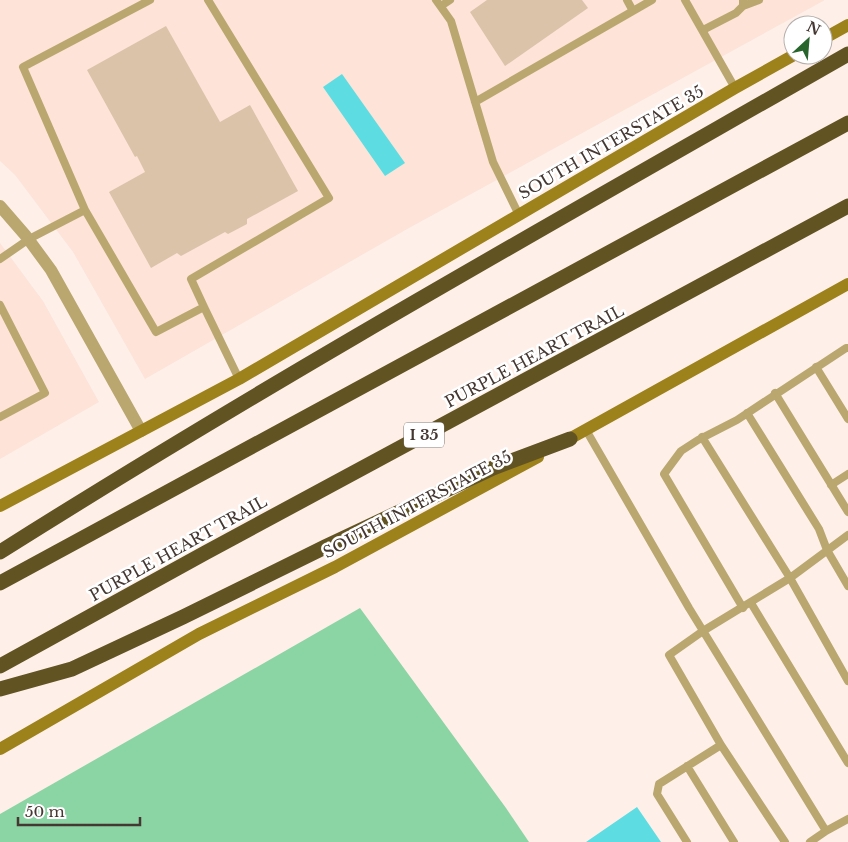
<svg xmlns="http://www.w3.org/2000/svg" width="848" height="842" viewBox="0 0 848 842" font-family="'Libre Baskerville',serif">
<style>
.built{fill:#fde3d8}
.green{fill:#8bd4a4}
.water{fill:#5ddde2}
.building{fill:#dac3a8}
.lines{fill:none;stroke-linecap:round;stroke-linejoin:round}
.lane{stroke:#baa76f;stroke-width:8}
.street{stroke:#baa76f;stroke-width:12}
.secondary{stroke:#9d811b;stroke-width:12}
.highway{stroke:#625323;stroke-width:15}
.labels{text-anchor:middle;stroke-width:5;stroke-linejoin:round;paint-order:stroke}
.shield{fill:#fff;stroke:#7d736f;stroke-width:1}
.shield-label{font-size:15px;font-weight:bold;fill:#453731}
.street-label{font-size:16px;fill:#453731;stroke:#fff}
</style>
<rect width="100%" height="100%" fill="#fef0e9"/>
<path class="built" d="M0 0H825L409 228 145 379 73 252 15 175 0 161Z
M0 243 43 301 99 402 0 459Z"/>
<path class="green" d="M360 608 506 808 529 842H0V814Z"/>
<path class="water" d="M342 74 405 163 385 176 323 87Z
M637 807 661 842H586Z"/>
<path class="building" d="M487 0H582L588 8 505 66 470 12Z
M166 26 220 122 250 105 298 191 247 219V224L228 234 225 232 181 256 177 253 151 268 109 192 145 172 137 156 135 157 87 70Z"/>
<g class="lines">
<path class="lane" d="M436 0 451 21 493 162 519 215
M627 0 633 11
M685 0 735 88
M441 6 450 0
M743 6 759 0
M703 30 736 13 743 6V0
M475 102 652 0
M85 210 23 67 150 0
M0 259 29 239 85 210 156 332 204 307 239 379
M0 305 45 393 0 417
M204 307 191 279 329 198 208 0
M816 367 848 419
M775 393 848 512
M747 413 819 529 827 550 848 586
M586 430 689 608 826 831 848 819
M702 437 790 578 848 681
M831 485 848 474
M751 603 848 763
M743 608 664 474 681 451 698 440 737 420 846 348H848
M721 745 785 842
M687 766 734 842
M687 842 657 794 659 784 721 745 669 655 703 631 790 578 848 535
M810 842 826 831"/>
<path class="street" d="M0 206 26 236 51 270 141 431"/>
<path class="secondary" d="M823 39 848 25
M562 443 848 284
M0 506 239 379 735 88 794 55
M0 749 199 634 335 567 538 457"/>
<path class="highway" d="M0 552C277 377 563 217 848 54
M0 583 848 123
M0 666 205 553 848 206
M0 689 72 669 183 617 325 547 493 468 570 439"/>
</g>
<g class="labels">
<rect class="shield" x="404" y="422.5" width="40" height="25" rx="4"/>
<g class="shield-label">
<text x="424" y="440">I 35</text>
</g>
<g class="street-label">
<text transform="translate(611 142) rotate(-30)" y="6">SOUTH INTERSTATE 35</text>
<text transform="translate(534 356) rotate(-28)" y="6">PURPLE HEART TRAIL</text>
<text transform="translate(417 504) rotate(-28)" y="6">SOUTH INTERSTATE 35</text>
<text transform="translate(178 548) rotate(-29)" y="6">PURPLE HEART TRAIL</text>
</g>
</g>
<g transform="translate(808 40) rotate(26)"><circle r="24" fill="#ffffff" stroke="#b5afad"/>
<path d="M0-4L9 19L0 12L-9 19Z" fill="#27652d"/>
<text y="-8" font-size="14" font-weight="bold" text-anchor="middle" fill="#453731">N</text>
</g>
<path d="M18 817v8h122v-8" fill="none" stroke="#453731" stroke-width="2.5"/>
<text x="25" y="817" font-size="15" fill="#453731" stroke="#ffffff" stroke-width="4" paint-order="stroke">50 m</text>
</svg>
